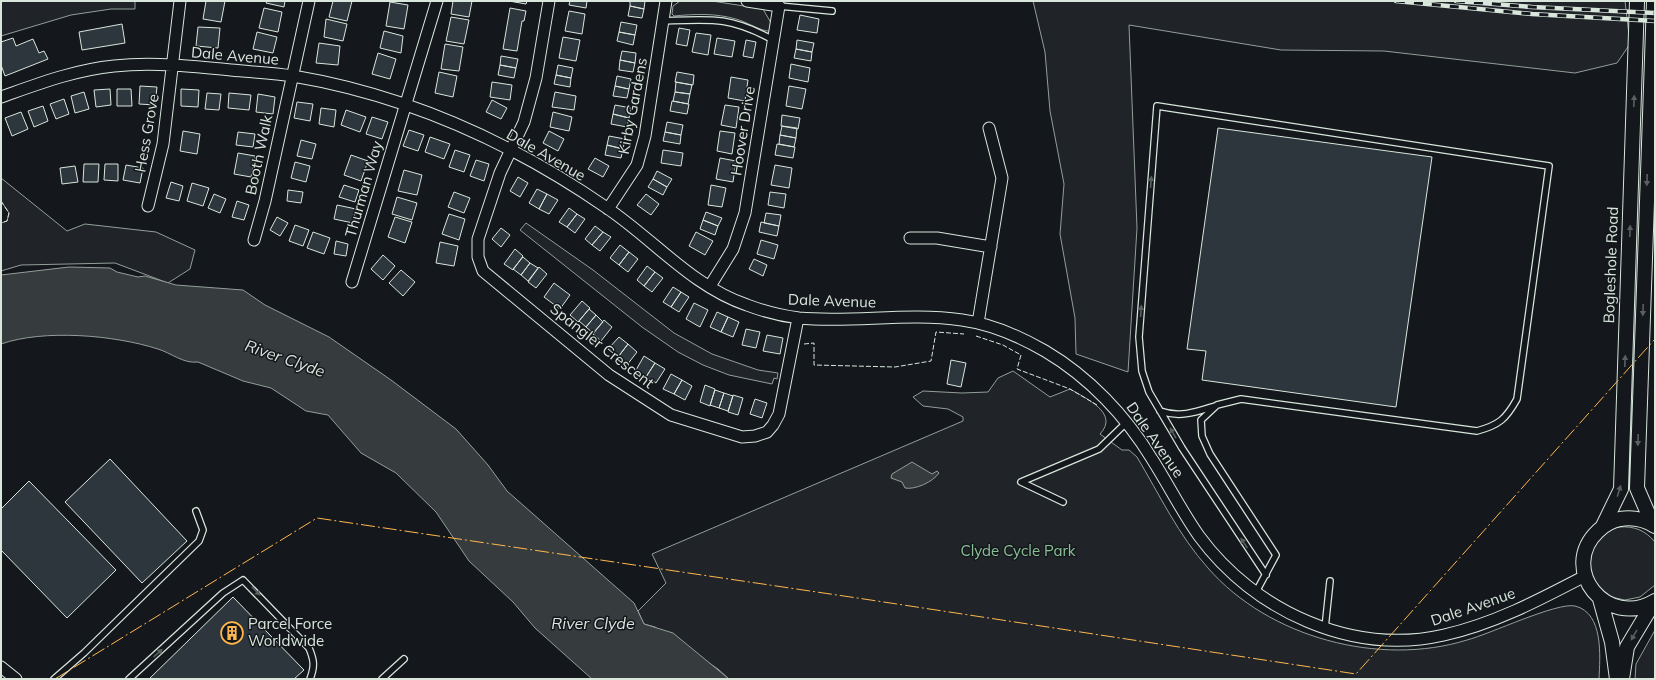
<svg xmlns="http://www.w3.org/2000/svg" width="1656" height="680" viewBox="0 0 1656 680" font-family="Mulish,sans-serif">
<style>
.green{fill:#202428;stroke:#939e99}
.water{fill:#363b3e;stroke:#939e99}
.building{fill:#2c363c;stroke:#d8e6dc}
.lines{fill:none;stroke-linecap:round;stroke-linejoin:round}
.service-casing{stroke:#d8e6dc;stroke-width:8}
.minor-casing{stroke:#d8e6dc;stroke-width:13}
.tertiary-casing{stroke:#d8e6dc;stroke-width:16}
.service{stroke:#14181c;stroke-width:5.5}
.minor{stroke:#14181c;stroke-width:11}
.tertiary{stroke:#14181c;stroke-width:14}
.rail-casing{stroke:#d8e6dc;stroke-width:4.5}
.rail{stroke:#14181c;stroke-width:3;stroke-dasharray:9;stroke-linecap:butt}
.fence{stroke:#d8e6dc;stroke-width:1;stroke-dasharray:5 2;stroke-linecap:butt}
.power{stroke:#ffb74d;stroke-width:1;stroke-dasharray:14 3 2 3;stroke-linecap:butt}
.oneway{fill:#59605f}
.labels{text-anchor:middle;stroke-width:3;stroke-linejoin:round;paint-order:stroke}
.street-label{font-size:15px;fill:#d8e6dc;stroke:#14181c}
.park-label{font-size:15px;fill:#8ac095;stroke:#14181c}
.poi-label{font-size:15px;fill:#d8e6dc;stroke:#14181c;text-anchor:start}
.water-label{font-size:16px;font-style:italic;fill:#d8e6dc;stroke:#14181c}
</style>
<rect width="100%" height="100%" fill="#14181c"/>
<path class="green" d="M1 1H135V9H111L71 15 1 36Z
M680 1H712L763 9 771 23 770 31C762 32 745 21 736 19 715 13 695 14 674 16L672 14 673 6Z
M1033 1H1625L1630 44 1617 63 1575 73 1384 51 1281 50 1129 25 1137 228 1128 372 1076 354 1075 318 1060 234 1064 184 1050 111 1045 52Z
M1 178 67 231 85 224 156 232 195 250 190 269 168 283 115 263 21 265 1 271V223L7 221 9 213 1 201Z
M526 223 593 270 674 333 712 354 758 370 778 373 777 379 774 378 772 384 729 375 703 365 678 352 642 327 520 230Z
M1013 371 1050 397 1070 389C1085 398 1120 413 1100 434L1122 450H1129L1137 457C1159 494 1179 536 1208 568 1269 638 1380 667 1467 640 1490 634 1557 602 1575 606 1604 613 1600 657 1599 679H729L718 669 655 627 644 624 638 611 666 583 652 554 963 421V417L948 409 923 406 913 397 923 391 962 393 988 392 998 378Z
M1619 527C1634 526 1645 530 1655 542V585L1640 597 1625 600 1611 597 1594 583 1588 560 1598 539 1611 529Z
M1655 630V679H1635L1636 664Z"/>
<path class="water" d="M69 267 110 268 117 272 138 277 145 276 176 285 243 290 265 305 329 337 391 380 456 429 488 465 507 491 634 603 644 624 673 633 729 679H592L535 628 513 602 469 561 436 512 396 473 361 453 328 415 306 411 271 388 243 381 198 362C184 364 171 353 158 349 114 335 44 329 1 344V275Z
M912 462 932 474 937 471 939 473C933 482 915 490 905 488L902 482 891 478 892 474Z"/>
<path class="building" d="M206 1H225L221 22 203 19Z
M267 1H285L284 7 266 3Z
M333 1H352L347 21 329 17Z
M453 1H472L469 17 451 14Z
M509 1H527L526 4Z
M570 1H587L586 8 569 5Z
M630 1H645L644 9 630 6Z
M390 2 408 5 404 29 386 26Z
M630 6 644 9 642 18 628 16Z
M264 8 282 12 278 32 259 28Z
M510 8 526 11 524 21H522L517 51 503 49Z
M569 11 585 14 582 34 565 31Z
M800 15 819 19 817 33 797 30Z
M451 17 469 20 464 44 446 41Z
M326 19 347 24 343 41 324 37Z
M621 22 637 25 635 35 619 32Z
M122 24 125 43 82 50 79 32Z
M198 27 220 28 218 48 196 46Z
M679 28 690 30 687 46 676 44Z
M384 31 403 36 401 53 380 48Z
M257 32 277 37 273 53 253 49Z
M619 32 635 35 633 45 617 41Z
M696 33 711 35 708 55 692 52Z
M563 37 580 40 576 61 559 58Z
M13 38 16 46 33 39 39 53 44 51 48 59 5 76 1 65V42Z
M717 38 735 41 732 57 714 54Z
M746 40 756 42 753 58 743 56Z
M797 40 814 43 812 52 796 49Z
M319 43 340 46 338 65 316 63Z
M445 44 463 47 459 71 441 69Z
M796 49 812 52 811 61 794 58Z
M622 51 636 53 635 63 620 60Z
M378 53 396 59 390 79 372 74Z
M501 56 518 59 516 68 500 65Z
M620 60 635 63 633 72 619 70Z
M791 64 810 68 808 82 789 78Z
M500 65 516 68 514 78 498 75Z
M558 65 573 68 571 78 556 75Z
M439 72 457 76 453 97 435 93Z
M677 72 694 75 693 85 675 82Z
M556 75 571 78 570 87 554 84Z
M617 76 631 79 629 89 615 86Z
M731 77 748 80 745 101 728 98Z
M492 82 512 85 510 100 490 97Z
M676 82 692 85 690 94 675 92Z
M140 86 157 87 155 105 139 104Z
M615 86 629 89 627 98 613 96Z
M789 86 806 89 802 109 786 106Z
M110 89 111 105 96 107 94 90Z
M117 89H131L132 106H117Z
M181 89 199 90 198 107 181 106Z
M84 92 89 109 75 113 71 96Z
M555 92 576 96 574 110 552 107Z
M675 92 690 94 688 104 673 101Z
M207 93 221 94 219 110 205 109Z
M229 93 251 95 249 110 228 108Z
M258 94 275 97 273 114 256 112Z
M64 99 69 114 56 119 50 104Z
M492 100 507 108 501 119 486 112Z
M672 101 689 104 687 114 670 111Z
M297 102 313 104 310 121 294 118Z
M615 105 631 108 629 118 613 114Z
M725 105 739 107 736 128 721 125Z
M43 106 48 121 34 127 28 111Z
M321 108 336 110 334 127 319 124Z
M346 110 366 117 360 132 341 125Z
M21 112 28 129 12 136 5 118Z
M553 112 572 117 569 131 550 127Z
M613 114 629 118 627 127 611 124Z
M782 115 800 118 798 129 781 126Z
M372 117 388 122 382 139 366 134Z
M667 122 683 125 681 135 665 132Z
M782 126 797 128 796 138 780 135Z
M1218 128 1432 157 1396 407 1202 380 1206 351 1187 349Z
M409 130 424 135 418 151 403 146Z
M183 131 200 134 197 154 180 151Z
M549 131 564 139 558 151 543 143Z
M720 131 735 133 732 154 717 151Z
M238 132 255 134 253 147 236 145Z
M665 132 681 135 680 144 663 141Z
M780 135 796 138 794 147 779 144Z
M609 136 625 139 623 149 607 145Z
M430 137 450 144 444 159 425 152Z
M301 140 316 144 312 159 297 156Z
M777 144 795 147 793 158 775 155Z
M607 145 623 149 621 158 605 155Z
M455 150 470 155 464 172 449 167Z
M663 150 683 153 681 166 661 163Z
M238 153 255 156 251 177 234 174Z
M351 155 368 161 361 181 344 175Z
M595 158 609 166 603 177 588 169Z
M720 158 736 161 733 182 716 179Z
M476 160 489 164 484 181 470 176Z
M295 162 310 166 306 182 291 178Z
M84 164H99L98 182H83Z
M105 164H118V181L104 180Z
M126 165 143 168 140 183 123 180Z
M775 165 792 168 789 188 771 185Z
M75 166 78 182 62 184 60 168Z
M404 170 422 175 417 195 398 191Z
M657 171 672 179 667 187 653 179Z
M518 177 528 183 520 197 510 191Z
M653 179 667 187 663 195 648 187Z
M171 182 183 186 179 201 166 198Z
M192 183 209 188 203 206 187 201Z
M344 185 359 190 355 202 339 197Z
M711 185 726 188 722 207 708 205Z
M537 189 547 194 539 209 529 203Z
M288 190 303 192 301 203 287 201Z
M454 192 470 198 464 213 448 207Z
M770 192 786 194 784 208 768 205Z
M214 194 226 199 220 213 208 208Z
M547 194 558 200 549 214 539 209Z
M646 194 659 204 651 215 637 205Z
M397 197 417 203 412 220 392 214Z
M237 201 249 205 244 220 232 217Z
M337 205 356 209 353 223 334 219Z
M569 208 577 214 567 227 559 222Z
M706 212 722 218 718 226 703 220Z
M766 213 781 215 779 226 764 223Z
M449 214 465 219 459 240 442 234Z
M577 214 585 219 575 233 567 227Z
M277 217 288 223 280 236 270 230Z
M395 217 412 222 405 243 388 237Z
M703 220 718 226 715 235 700 229Z
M761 222 779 226 777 236 759 232Z
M295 225 309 230 303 246 289 241Z
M595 226 603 232 592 245 585 239Z
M501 228 510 235 501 247 492 239Z
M313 232 330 238 324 254 307 248Z
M603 232 611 237 600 251 592 245Z
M696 232 713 241 705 255 689 246Z
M761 240 778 245 774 259 757 254Z
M336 241 348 244 346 256 334 254Z
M440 242 458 246 454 266 436 263Z
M620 245 629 252 619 265 610 258Z
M515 249 523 256 513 270 504 264Z
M629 252 638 259 628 272 619 265Z
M383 255 395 266 383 280 371 269Z
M523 257 530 263 521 275 513 269Z
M754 259 767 265 763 276 749 269Z
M530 263 538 268 528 281 521 275Z
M647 266 655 272 644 286 637 280Z
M539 267 547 274 536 288 528 282Z
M401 270 415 282 403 296 389 283Z
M655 272 663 278 652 292 644 286Z
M554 283 570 295 560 309 544 297Z
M673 287 681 292 671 307 663 302Z
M681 292 689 297 679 312 671 307Z
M582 301 590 308 578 322 570 315Z
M694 303 708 310 700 327 686 319Z
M589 309 596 315 586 327 579 321Z
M717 312 728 317 721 332 710 327Z
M596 315 603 322 593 333 586 327Z
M728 317 739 322 733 337 721 332Z
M604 320 612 327 601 341 593 334Z
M746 329 760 332 756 348 742 345Z
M767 335 783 338 780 354 763 351Z
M619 337 628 344 618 357 608 349Z
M628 344 637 352 627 365 618 357Z
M644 356 655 363 646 377 636 370Z
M951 360 966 363 961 387 947 384Z
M655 363 665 369 656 383 646 377Z
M671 374 682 380 674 394 663 389Z
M682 380 692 386 685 400 674 394Z
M705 385 715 389 710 406 700 402Z
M715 390 724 393 719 408 710 405Z
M724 393 733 396 728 411 719 408Z
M733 395 743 398 738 415 728 412Z
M755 399 767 403 762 418 750 414Z
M110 459 187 541 142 583 65 502Z
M29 481 116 570 67 618 1 550V509Z
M233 597 304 670 294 679H149Z"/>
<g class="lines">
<g class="service-casing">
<path id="service" d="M779 6 832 11
M663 21C710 19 730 16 773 40
M1160 411C1180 418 1196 412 1215 406
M1063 502 1021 482 1099 449 1127 422
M1256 592 1276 555 1210 454 1202 436 1201 420 1217 405 1241 399 1477 431C1499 425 1506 419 1517 399L1549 166 1157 106 1139 337 1142 371 1149 392 1182 448 1266 575
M1325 628 1330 581
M54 679 84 653 199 541 203 530 196 511
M129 679 223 593 243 580 309 648C314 660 315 666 310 679
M382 679 404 659"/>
</g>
<g class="minor-casing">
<path id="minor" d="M549 1 536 78 524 122 500 173 478 239V257L483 271 609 375 671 415 742 437 755 436 767 432 773 425 779 414 798 318
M1 97C38 84 74 70 114 66 152 62 192 66 231 70 251 72 273 73 293 76 406 95 513 143 607 208 653 239 693 287 747 305 763 311 782 316 799 318 853 323 908 312 962 320 992 324 1019 336 1045 351 1089 377 1126 416 1152 459 1168 484 1182 512 1199 536 1254 611 1352 656 1444 635 1494 624 1541 599 1585 576
M148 206 163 144 180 1
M608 209 637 165 645 136 666 1
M910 238H937L991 247
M254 240 265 201 309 1
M352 282 437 1
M710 286 733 249 745 213 779 6 747 1
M978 323 1002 178 989 128
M1 667 16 679"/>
</g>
<g class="tertiary-casing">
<path id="tertiary" d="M1653 525 1637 488 1654 1
M1603 526 1621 489 1637 1
M1655 526C1644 519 1632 517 1620 519 1611 521 1604 525 1598 531 1558 569 1607 630 1655 601
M1600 599 1612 642 1617 679
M1622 679 1627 647 1654 602"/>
</g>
<use href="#service" class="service"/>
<use href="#minor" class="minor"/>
<use href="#tertiary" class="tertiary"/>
<g class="rail-casing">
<path id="rail" d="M1396 1 1532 14 1655 21
M1456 1 1532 7 1655 13"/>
</g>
<use href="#rail" class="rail"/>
<path class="fence" d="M1 201 9 213 7 221 1 223
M976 336 1003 345 1021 355 1017 369 1070 389 1097 405
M804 344 814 343V365L895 367 931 361 936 332 964 334"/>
<path class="power" d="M55 679 317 518 864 599 1356 674 1655 339"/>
</g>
<defs><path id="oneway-solid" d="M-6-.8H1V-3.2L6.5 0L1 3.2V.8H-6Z"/></defs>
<g class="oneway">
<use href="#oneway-solid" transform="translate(1634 101) rotate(-88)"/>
<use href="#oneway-solid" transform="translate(1647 180) rotate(92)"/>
<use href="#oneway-solid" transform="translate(1151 182) rotate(-85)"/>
<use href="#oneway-solid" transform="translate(1630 231) rotate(-88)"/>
<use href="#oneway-solid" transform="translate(1643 310) rotate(92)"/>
<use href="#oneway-solid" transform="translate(1141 311) rotate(-86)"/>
<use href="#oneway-solid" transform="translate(1625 361) rotate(-88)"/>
<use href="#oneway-solid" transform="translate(1173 433) rotate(-120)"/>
<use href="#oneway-solid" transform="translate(1638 440) rotate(92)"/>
<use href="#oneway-solid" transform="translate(1619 491) rotate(-73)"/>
<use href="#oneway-solid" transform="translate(1244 543) rotate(-124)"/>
<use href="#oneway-solid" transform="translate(256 591) rotate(46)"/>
<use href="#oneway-solid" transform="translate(1634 635) rotate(120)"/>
<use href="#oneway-solid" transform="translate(158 653) rotate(-42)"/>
</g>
<defs>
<g id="building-ring" transform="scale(1.15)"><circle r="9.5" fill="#14181c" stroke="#ffb74d" stroke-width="1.5"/><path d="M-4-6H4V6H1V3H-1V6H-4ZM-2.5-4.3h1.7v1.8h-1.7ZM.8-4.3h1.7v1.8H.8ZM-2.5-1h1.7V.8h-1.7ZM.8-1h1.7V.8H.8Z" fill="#ffb74d"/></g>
</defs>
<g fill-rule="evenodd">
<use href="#building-ring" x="232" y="633"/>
</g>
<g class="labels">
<g class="street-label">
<text transform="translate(235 56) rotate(5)" y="5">Dale Avenue</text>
<text transform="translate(633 106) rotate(-79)" y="5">Kirby Gardens</text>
<text transform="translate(743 131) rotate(-81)" y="5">Hoover Drive</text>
<text transform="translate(147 133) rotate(-80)" y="5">Hess Grove</text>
<text transform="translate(259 155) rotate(-78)" y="5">Booth Walk</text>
<text transform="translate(546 155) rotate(30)" y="5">Dale Avenue</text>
<text transform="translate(364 189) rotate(-74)" y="5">Thurman Way</text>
<text transform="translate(1611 265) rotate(-88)" y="5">Bogleshole Road</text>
<text transform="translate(832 301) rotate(2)" y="5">Dale Avenue</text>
<text transform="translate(602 346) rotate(38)" y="5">Spangler Crescent</text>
<text transform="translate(1155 440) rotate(55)" y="5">Dale Avenue</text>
<text transform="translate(1473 607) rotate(-19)" y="5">Dale Avenue</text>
</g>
<g class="park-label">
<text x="1018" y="556">Clyde Cycle Park</text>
</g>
<g class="poi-label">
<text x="248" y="629">Parcel Force<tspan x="248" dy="17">Worldwide</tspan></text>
</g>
<g class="water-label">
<text transform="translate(285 358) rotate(19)" y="6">River Clyde</text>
<text x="593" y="629">River Clyde</text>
</g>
</g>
<rect width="1656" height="680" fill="none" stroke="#d8e6dc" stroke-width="4"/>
</svg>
